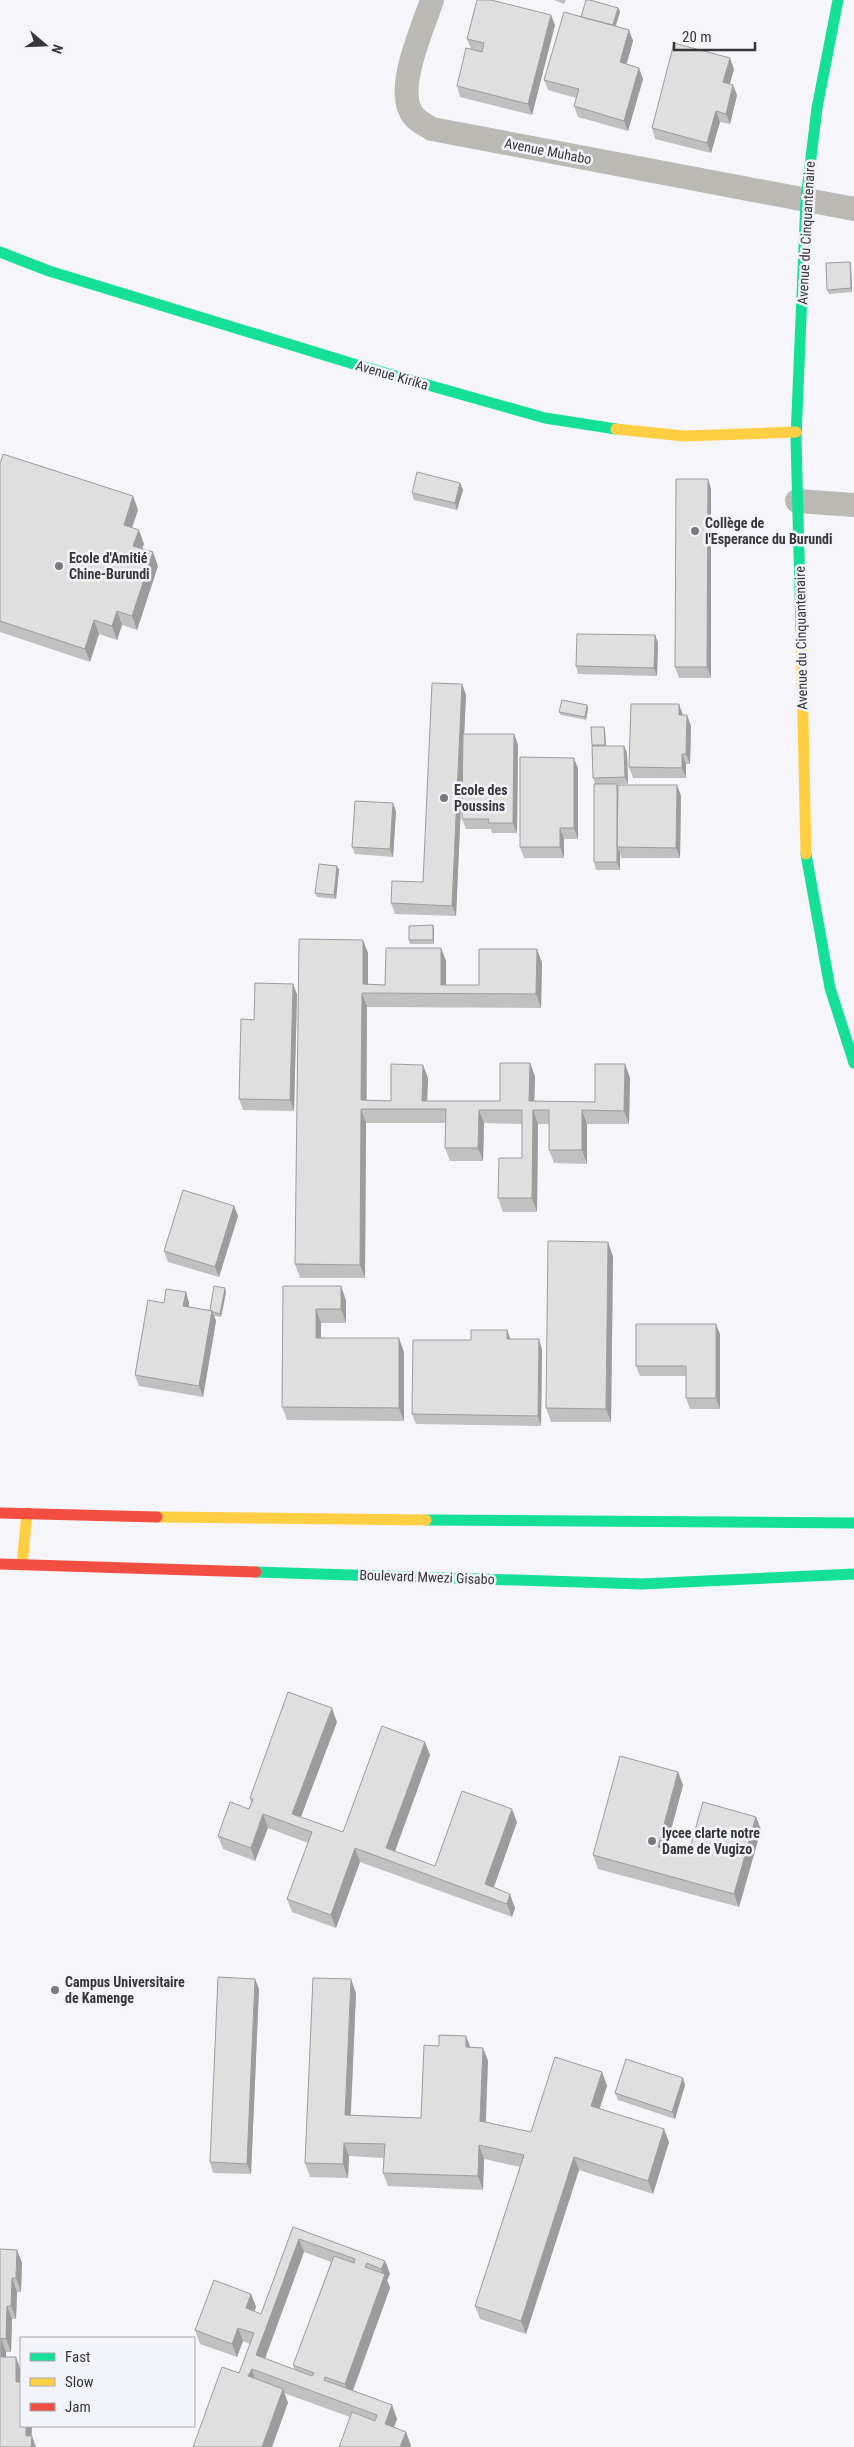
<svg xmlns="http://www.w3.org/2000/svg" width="854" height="2447" viewBox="0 0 854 2447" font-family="'Roboto Condensed',sans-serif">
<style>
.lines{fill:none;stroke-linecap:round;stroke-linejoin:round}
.street{stroke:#bab9b3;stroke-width:24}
.fast{stroke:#16e098;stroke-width:11}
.slow{stroke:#ffcf43;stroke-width:11}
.jam{stroke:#f24e42;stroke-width:11}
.wall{fill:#c1c0c1;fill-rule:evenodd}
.shaded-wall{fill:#9d9c9d}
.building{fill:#e0dfe0;stroke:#9d9c9d;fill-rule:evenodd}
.poi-dot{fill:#7a7a7d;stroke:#f3f3fc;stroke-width:2}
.labels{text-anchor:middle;stroke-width:5;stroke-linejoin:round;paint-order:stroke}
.street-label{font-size:14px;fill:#37373a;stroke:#f3f3fc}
.poi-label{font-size:14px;font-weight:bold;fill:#37373a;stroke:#f3f3fc;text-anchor:start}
</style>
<rect width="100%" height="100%" fill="#f5f5fa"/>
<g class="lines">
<path class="street" d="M432 0C423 28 396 86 411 112 415 120 424 124 432 129L854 209
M797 501 854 505"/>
<path class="fast" d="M0 252 49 271 357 365 545 418 616 429
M801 629 796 438 806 199 817 108 838 0
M806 854 830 988 854 1063
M426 1520 854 1523
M256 1572 642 1584 854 1574"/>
<path class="slow" d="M616 429 684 436 796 432
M801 629 806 854
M157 1517 426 1520
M22 1565 27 1513"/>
<path class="jam" d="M0 1513 157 1517
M0 1564 256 1572"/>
</g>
<path class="wall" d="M554 0H566L564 4Z
M618 8 620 12 616 26 629 30 633 41 626 64 643 79 628 131 578 117 574 106 576 98 548 90 544 80 581 17Z
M555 25 532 115 460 97 457 86 471 49 467 39Z
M734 69 730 84 737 95 730 124 720 122 711 153 655 139 652 128Z
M850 262 851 265 852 292 829 294 827 290Z
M0 464 133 496 138 510 132 528 144 544 142 548 158 566 137 630 122 625 117 640 99 634 90 662 0 632Z
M708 479 711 489V678H679L675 667Z
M460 483 463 490 457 510 414 500 412 493Z
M655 635 658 643 657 676 578 674 576 666Z
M462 684 466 695 464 734H514L518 745 517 833H492L491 829H466L462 819 463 756 456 916 395 914 391 903 423 882Z
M587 705 588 708 586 720 561 715 559 712Z
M683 715 691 726 690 764H686V778H633L629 767Z
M604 727 605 730 606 746H624L627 753 628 784H617L618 786 677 785 681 796 680 858H621L620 853V870H596L594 862 595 784 593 778 592 745Z
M578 768V839H564V858H524L520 847Z
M396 811 393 857 355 854 352 847Z
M337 866 339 870 336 899 317 897 315 893Z
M433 925 434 929V944H410L409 940Z
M441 948 446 961V985H479L537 949 542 963 541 1008 367 1007V1100L391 1101 423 1065 428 1078 427 1101H500L530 1063 535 1077 534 1101 595 1102 625 1064 630 1078 629 1124H587V1164L554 1163 549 1150V1124H538L537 1212H503L498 1198 522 1158V1124L484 1123 483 1161H450L445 1148 446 1123H366L365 1278H300L295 1264 368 953V984L385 985Z
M297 994 294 1111 243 1110 239 1099 254 1020Z
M234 1206 238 1216 219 1277 168 1262 164 1251Z
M613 1256 611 1422H551L546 1408Z
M283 1286 346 1300V1323H321V1338L404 1352V1421L287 1420 282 1407Z
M186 1292 189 1303V1307L210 1310 226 1292 221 1317 214 1316 216 1321 203 1397 139 1386 135 1375 164 1303Z
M507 1330 510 1339 542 1350 541 1426 416 1424 412 1414 471 1340Z
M720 1334V1409H690L686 1398V1376H640L636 1366Z
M337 1722 301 1817 343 1832 430 1755 395 1851 435 1866 517 1822 493 1888 515 1908 512 1917 360 1862 336 1928 292 1912 287 1899 308 1843 268 1828 255 1861 223 1849 218 1836 249 1809 251 1803 250 1798Z
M678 1772 683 1785 666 1849 688 1855 756 1817 761 1830 739 1907 598 1869 593 1855Z
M259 1989 251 2174 213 2173 210 2162Z
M356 1993 351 2115 421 2118 466 2036 470 2047 483 2048 488 2061 486 2122 531 2132 602 2072 607 2086 600 2108 669 2142 653 2194 579 2170 526 2334 480 2319 475 2306 520 2167 484 2159 483 2190 388 2186 383 2173 384 2158 349 2156 348 2178 310 2177 305 2163Z
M685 2085 675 2119 618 2100 615 2093Z
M293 2227 385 2261 390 2274 387 2280 390 2288 353 2391 392 2405 397 2419 394 2428 406 2432 411 2446 410 2447H339L350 2417 284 2393 288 2403 239 2373 250 2344 243 2341 237 2357 200 2344 195 2330 251 2294 256 2307 254 2311 261 2314ZM304 2252 331 2262 293 2365 295 2370 265 2359Z
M0 2249 17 2250 22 2263 21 2292H17L16 2319H12L11 2352H6V2357L21 2371V2426H32L31 2436 36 2447H0Z"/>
<path class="shaded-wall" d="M618 8 620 12 614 30 613 27Z
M551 15 555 25 532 115 528 104Z
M629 30 633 41 624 73 620 62Z
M730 58 734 69 727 93 723 82Z
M639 68 643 79 628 131 624 121Z
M733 85 737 95 730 124 726 114Z
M716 111 720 122 711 153 707 143Z
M850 262 851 265 852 292 851 288Z
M708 479 711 489V678L707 667Z
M460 483 463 490 457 510 455 503Z
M133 496 138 510 128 539 124 525Z
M139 530 144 544 138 559 133 546Z
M153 552 158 566 137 630 132 616Z
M117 611 122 625 117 640 112 626Z
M94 620 99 634 90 662 85 649Z
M655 635 658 643 657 676 654 668Z
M462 684 466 695 456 916 452 906Z
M679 704 683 715H679Z
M587 705 588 708 586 720 585 717Z
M687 715 691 726 690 764 686 754Z
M604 727 605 730 606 749 605 745Z
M514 734 518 745 517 833 513 823Z
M624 746 627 753 628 784 625 777Z
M682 754 686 764V778L682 768Z
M574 758 578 768V839L574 828Z
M617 784 620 791 617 847 620 853V870L617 862Z
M677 785 681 796 680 858 676 848Z
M393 803 396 811 393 857 390 849Z
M560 828 564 839V858L560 847Z
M337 866 339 870 336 899 334 895Z
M433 925 434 929V944L433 940Z
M363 940 368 953V993L363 984Z
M441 948 446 961V994L441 985Z
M537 949 542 963 541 1008 536 994Z
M293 984 297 994 294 1111 290 1100Z
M362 993 367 1007 366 1109 361 1100Z
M530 1063 535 1077 534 1110H533L538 1124 537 1212 532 1198 529 1101Z
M625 1064 630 1078 629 1124 624 1111Z
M423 1065 428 1078 427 1109 422 1101Z
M361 1109 366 1123 365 1278 360 1265Z
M479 1110 484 1123 483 1161 478 1148Z
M582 1110 587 1124V1164L582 1150Z
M234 1206 238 1216 219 1277 215 1267Z
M608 1242 613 1256 611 1422 606 1409Z
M341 1286 346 1300V1323L341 1309Z
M225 1288 226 1292 221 1317 220 1314Z
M186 1292 189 1303 187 1317 183 1306Z
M316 1309 321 1323V1352L316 1338Z
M212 1311 216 1321 203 1397 199 1386Z
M716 1324 720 1334V1409L716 1398Z
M507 1330 511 1341 507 1339Z
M399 1338 404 1352V1421L399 1408Z
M539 1339 542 1350 541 1426 538 1416Z
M332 1708 337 1722 297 1827 292 1814Z
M425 1742 430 1755 391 1862 386 1848Z
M678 1772 683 1785 663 1860 658 1847Z
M512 1809 517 1822 490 1898 485 1884Z
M263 1814 268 1828 255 1861 251 1848Z
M756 1817 761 1830 739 1907 734 1894Z
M355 1848 360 1862 336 1928 331 1915Z
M510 1894 515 1908 512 1917 507 1904Z
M255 1979 259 1989 251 2174 247 2164Z
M351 1979 356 1993 350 2128 345 2115Z
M466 2036 471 2049 466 2047Z
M483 2048 488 2061 485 2134 480 2121Z
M602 2072 607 2086 596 2119 591 2106Z
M683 2078 685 2085 675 2119 672 2112Z
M664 2129 669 2142 653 2194 648 2181Z
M344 2143 349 2156 348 2178 343 2164Z
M479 2145 484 2159 483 2190 478 2176Z
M574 2157 579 2170 526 2334 521 2321Z
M299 2239 304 2252 261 2369 256 2355Z
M17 2250 22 2263 21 2292 16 2278Z
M385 2261 390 2274 387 2280 390 2288 350 2398 345 2384 384 2277 381 2269Z
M12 2278 17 2292 16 2319 11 2306Z
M251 2294 256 2307 251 2322 246 2308Z
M7 2306 12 2319 11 2352 6 2339Z
M238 2328 243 2341 237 2357 232 2344Z
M1 2338 6 2352V2370L1 2357Z
M16 2357 21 2371 20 2396 16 2382Z
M252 2369 256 2383 248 2376Z
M283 2389 288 2403 272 2447H262Z
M392 2405 397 2419 390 2438 385 2424Z
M26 2426H32L31 2447 26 2436Z
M406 2432 411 2446 410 2447H400Z
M32 2436 36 2447H31Z"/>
<path class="building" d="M477 0H491L551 15 528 104 457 86 466 48 482 52 484 43 467 39Z
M586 0H590L618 8 613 25 581 17Z
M564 12 629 30 620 62 639 68 624 121 574 106 579 89 544 80Z
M674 43 730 58 723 82 733 85 726 114 716 111 707 143 652 128Z
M850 262 851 288 827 290 826 263Z
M3 454 133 496 124 525 139 530 133 546 153 552 132 616 117 611 112 626 94 620 85 649 0 621V464Z
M417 472 460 483 455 503 412 493Z
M676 479H708L707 667H675Z
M577 634 655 635 654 668 576 666Z
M432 683 462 684 452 906 391 903 392 881 423 882Z
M562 700 587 705 585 717 559 712Z
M631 704H679V715H687L686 754H682V768L629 767Z
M591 727H604L605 745H592Z
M463 734H514L513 823H488L489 819H462Z
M592 746H624L625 777 593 778Z
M520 757 574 758V828H560V847H520Z
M594 784H617V862H594Z
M618 785H677L676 848 617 847Z
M355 801 393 803 390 849 352 847Z
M319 864 337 866 334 895 315 893Z
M433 925V940H409V926Z
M299 939 363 940V984L385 985 386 948H441V985H479V949H537L536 994 362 993 361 1100 391 1101V1064L423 1065 422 1101H500V1063H530L529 1101 595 1102V1064H625L624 1111 582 1110V1150H549V1110H533L532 1198H498L499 1158H522V1110H479L478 1148H445L446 1109H361L360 1265 295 1264Z
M255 983 293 984 290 1100 239 1099 241 1019 254 1020Z
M183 1190 234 1206 215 1267 164 1251Z
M548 1241 608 1242 606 1409 546 1408Z
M214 1286 225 1288 220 1314 213 1312 212 1311 210 1310Z
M283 1286H341V1309H316V1338H399V1408L282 1407Z
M166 1289 186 1292 183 1306 212 1311 199 1386 135 1375 148 1300 164 1303Z
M636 1324H716V1398H686V1366H636Z
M471 1330H507V1339H539L538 1416 412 1414 413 1340H471Z
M288 1692 332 1708 292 1814 343 1832 382 1726 425 1742 386 1848 435 1866 462 1791 512 1809 485 1884 510 1894 507 1904 355 1848 331 1915 287 1899 312 1832 263 1814 251 1848 218 1836 230 1802 249 1809 253 1799 250 1798Z
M620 1756 678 1772 658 1847 688 1855 703 1802 756 1817 734 1894 593 1855Z
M218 1977 255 1979 247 2164 210 2162Z
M313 1978 351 1979 345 2115 421 2118 424 2045 439 2046V2035L466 2036V2047L483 2048 480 2121 531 2132 555 2057 602 2072 591 2106 664 2129 648 2181 574 2157 521 2321 475 2306 524 2155 479 2145 478 2176 383 2173 385 2144 344 2143 343 2164 305 2163Z
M626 2059 683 2078 672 2112 615 2093Z
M293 2227 385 2261 381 2269 367 2263 365 2267 385 2274 345 2384 325 2377 324 2380 392 2405 385 2424 406 2432 400 2447H339L352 2412 375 2421 377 2415 252 2369 248 2376 283 2389 262 2447H193L222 2367 239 2373 254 2333 238 2328 232 2344 195 2330 214 2280 251 2294 246 2308 261 2314ZM299 2239 355 2259 354 2263 334 2256 293 2365 314 2373 312 2376 256 2355Z
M0 2249 17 2250 16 2278H12L11 2306H7L6 2339 1 2338V2357H16V2382H21V2426H26V2436H32L31 2447H0Z"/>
<g class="poi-dot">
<circle cx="695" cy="531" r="5"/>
<circle cx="59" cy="566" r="5"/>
<circle cx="444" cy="798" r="5"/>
<circle cx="652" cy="1841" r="5"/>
<circle cx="55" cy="1990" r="5"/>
</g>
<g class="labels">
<g class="street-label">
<text transform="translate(548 151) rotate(11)" y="5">Avenue Muhabo</text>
<text transform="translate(806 233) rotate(-87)" y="5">Avenue du Cinquantenaire</text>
<text transform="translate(392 375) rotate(16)" y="5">Avenue Kirika</text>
<text transform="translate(801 638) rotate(-91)" y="5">Avenue du Cinquantenaire</text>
<text transform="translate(427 1577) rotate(2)" y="5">Boulevard Mwezi Gisabo</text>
</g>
<g class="poi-label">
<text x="705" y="528">Collège de<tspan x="705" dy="16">l'Esperance du Burundi</tspan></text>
<text x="69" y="563">Ecole d'Amitié<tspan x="69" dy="16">Chine-Burundi</tspan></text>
<text x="454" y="795">Ecole des<tspan x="454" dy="16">Poussins</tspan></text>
<text x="662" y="1838">lycee clarte notre<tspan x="662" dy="16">Dame de Vugizo</tspan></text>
<text x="65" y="1987">Campus Universitaire<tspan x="65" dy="16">de Kamenge</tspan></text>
</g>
</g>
<rect x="20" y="2337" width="175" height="90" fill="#f3f3fc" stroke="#a8a8ae"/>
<rect x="30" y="2353" width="25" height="8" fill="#16e098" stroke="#a8a8ae"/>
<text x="65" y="2362" font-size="15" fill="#37373a">Fast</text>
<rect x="30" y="2378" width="25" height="8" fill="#ffcf43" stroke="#a8a8ae"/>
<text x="65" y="2387" font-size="15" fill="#37373a">Slow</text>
<rect x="30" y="2403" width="25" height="8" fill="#f24e42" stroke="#a8a8ae"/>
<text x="65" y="2412" font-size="15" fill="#37373a">Jam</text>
<g transform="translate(45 45) rotate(109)" stroke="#f3f3fc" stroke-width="4" paint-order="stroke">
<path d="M0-4L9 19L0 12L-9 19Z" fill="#37373a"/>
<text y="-8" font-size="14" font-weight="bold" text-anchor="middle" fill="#37373a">N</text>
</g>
<path d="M674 42v8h81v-8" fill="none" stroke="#37373a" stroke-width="2.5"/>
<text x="682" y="42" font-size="15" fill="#37373a" stroke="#f3f3fc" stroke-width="4" paint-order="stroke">20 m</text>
</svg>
